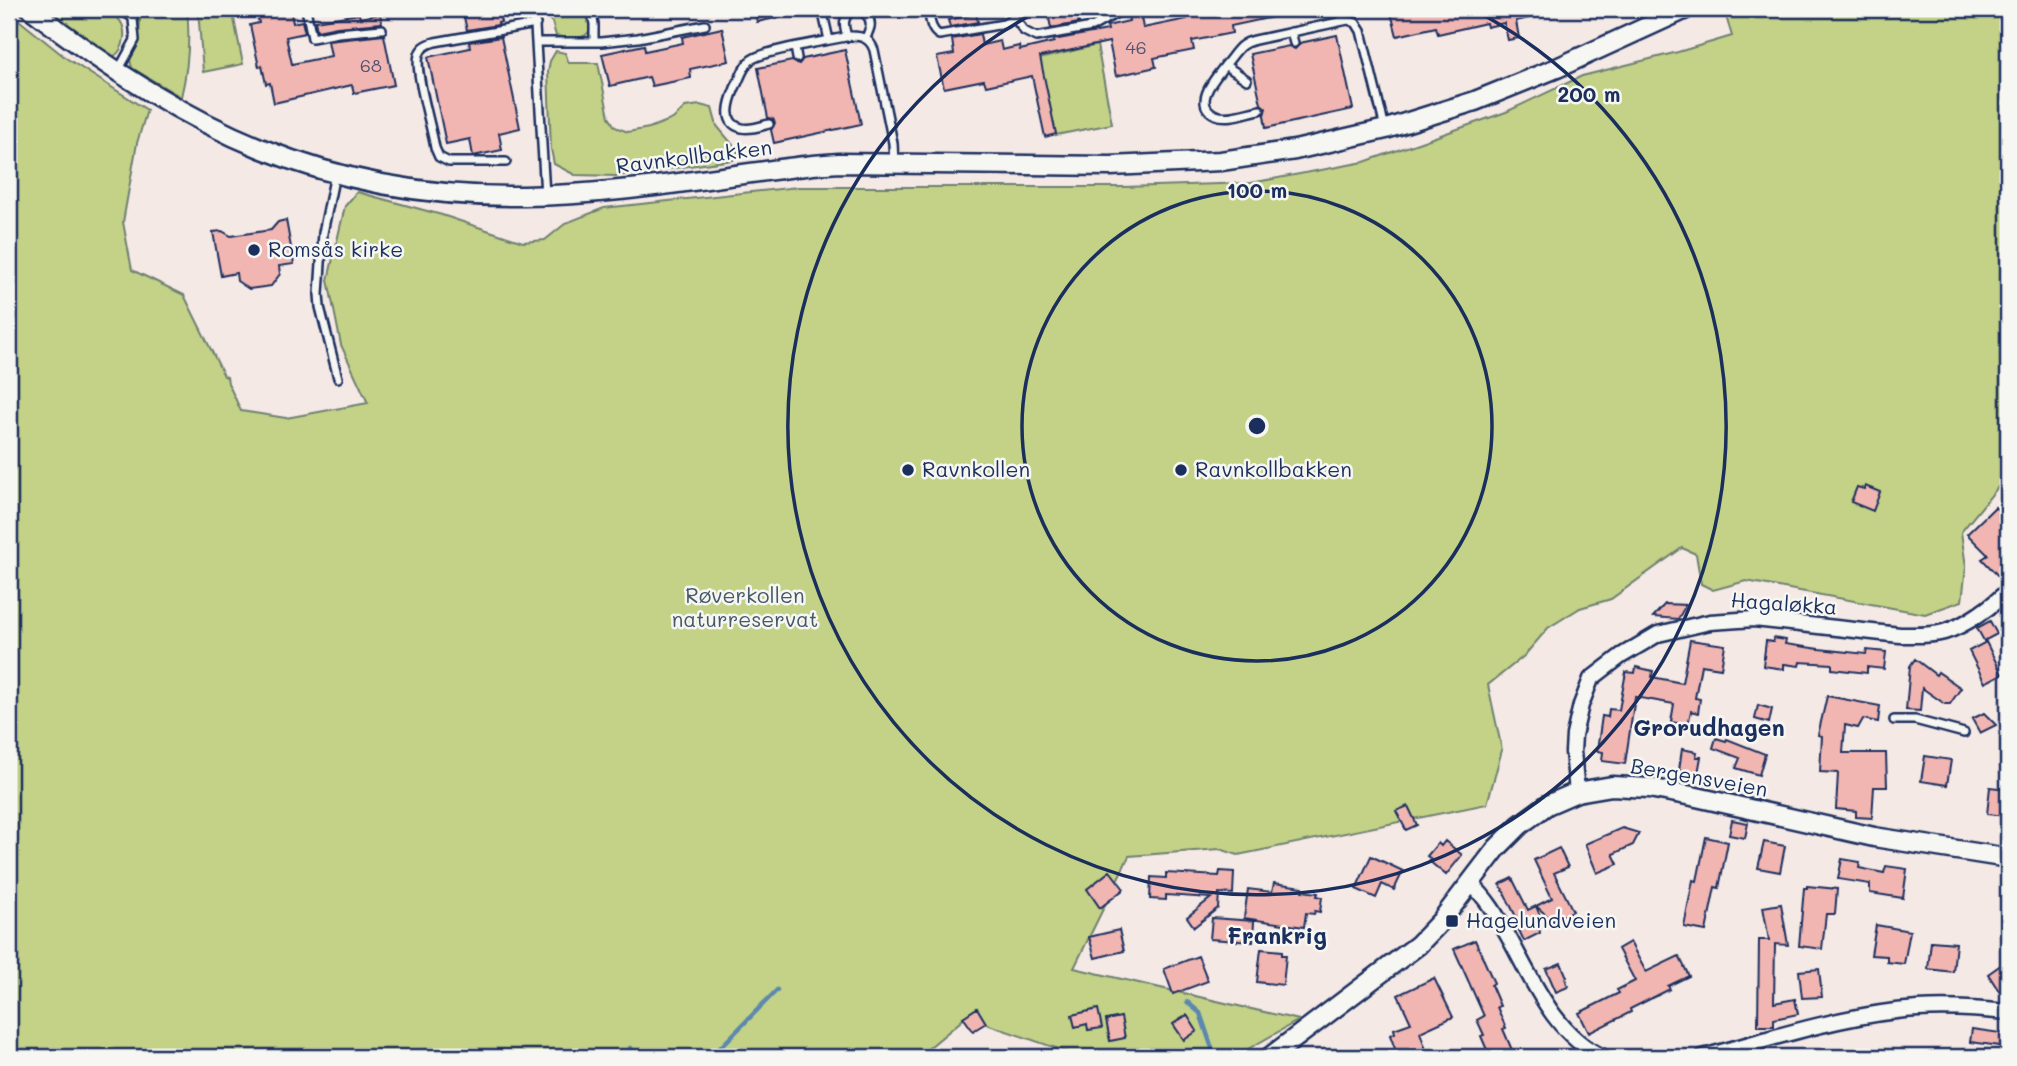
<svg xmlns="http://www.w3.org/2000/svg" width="2017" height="1066" viewBox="0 0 2017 1066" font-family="Mali,sans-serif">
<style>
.green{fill:#c3d286;stroke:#6f8072;stroke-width:2}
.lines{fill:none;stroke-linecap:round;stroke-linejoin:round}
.stream{stroke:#5b88af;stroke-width:4.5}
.building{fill:#f2b6b2;stroke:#1b2f5e;stroke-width:2}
.service-casing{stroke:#1b2f5e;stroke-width:12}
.minor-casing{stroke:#1b2f5e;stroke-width:19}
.tertiary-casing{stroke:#1b2f5e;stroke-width:23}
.service{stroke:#f6f6f2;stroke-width:7}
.minor{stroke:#f6f6f2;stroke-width:14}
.tertiary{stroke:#f6f6f2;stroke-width:18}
.ring{fill:none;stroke:#1b2f5e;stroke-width:3.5}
.poi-dot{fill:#1b2f5e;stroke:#f6f6f2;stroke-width:2.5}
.labels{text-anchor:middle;stroke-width:5;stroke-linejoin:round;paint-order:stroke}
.number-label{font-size:18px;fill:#515173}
.street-label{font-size:21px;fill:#1b2f5e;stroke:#f6f6f2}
.poi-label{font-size:21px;fill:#1b2f5e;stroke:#f6f6f2;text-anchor:start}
.park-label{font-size:21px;fill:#455868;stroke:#f6f6f2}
.neighbourhood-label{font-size:23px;font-weight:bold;fill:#1b2f5e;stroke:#f6f6f2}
.centre{fill:#1b2f5e;stroke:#f6f6f2;stroke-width:3.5}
.ring-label{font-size:21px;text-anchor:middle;font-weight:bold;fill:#1b2f5e;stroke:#f6f6f2;stroke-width:5;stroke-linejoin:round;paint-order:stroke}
</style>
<rect width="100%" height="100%" fill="#f5e9e5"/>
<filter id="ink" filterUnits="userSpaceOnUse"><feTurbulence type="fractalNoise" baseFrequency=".0143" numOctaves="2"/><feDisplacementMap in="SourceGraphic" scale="14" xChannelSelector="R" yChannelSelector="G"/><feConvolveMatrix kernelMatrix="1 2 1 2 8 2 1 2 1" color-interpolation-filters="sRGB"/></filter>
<g filter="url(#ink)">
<path class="green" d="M46 9C70 9 128 0 124 38 123 46 120 53 113 57Z
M141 9H187C190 38 188 68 181 97L132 68 130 60 139 33Z
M198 9H232L243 64 203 72Z
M545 9H587C588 14 590 21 590 26 590 42 567 38 556 36L552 22 543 14Z
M1726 9H2008V475L1961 532 1966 567 1962 601 1925 614 1746 581 1713 590 1701 584 1696 554 1682 548 1611 599 1580 608 1548 628 1524 656 1488 685 1502 750 1487 804 1238 855 1220 849 1129 856 1074 968 1299 1020 1234 1057H1082L966 1017 918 1057H9V12L66 58 147 110 137 143 123 222 132 270 184 295 224 376 227 377 228 383 241 411 286 418 368 403 341 345 328 280 345 206 357 192 442 215 523 242 545 240 566 223 604 208 798 187H1123L1251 183 1364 162 1506 112 1582 76 1678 52 1732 36 1724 10Z
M1097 45 1112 124 1056 135 1039 59Z
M556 51 565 53 569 63H598L609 117 615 127 628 132 649 128 673 119 685 107 700 105 712 108 717 126 738 151 733 160 616 176 575 175 554 164 551 149 548 71 550 61Z"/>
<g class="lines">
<path class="stream" d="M1187 1002 1200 1013 1215 1057
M630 1048 641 1057
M711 1057 777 990"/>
</g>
<path class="building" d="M256 9H290L293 23 302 21 305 33 286 37 292 64 331 56 328 41 384 35 394 85 354 93 352 85 274 103 270 83 266 84 262 66 259 67 250 25 259 23Z
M462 9H498L501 22 498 23V25L467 30Z
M763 9H794V14L757 22 754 11Z
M1047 9H1076L1079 23 1051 28Z
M1185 9H1286L1287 14 1231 26 1232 33 1192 41 1194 50 1154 58 1156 67 1116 76 1109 42 1040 57 1056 134 1045 137 1032 76 986 86 984 80 944 88 943 84 937 57 954 54 952 39 980 34 982 45 1000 41 1002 50 1019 46 1020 50 1054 42 1053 40 1108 30 1107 26 1129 21 1128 14 1140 12 1143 28 1187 19Z
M1390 9H1546L1547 14 1516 21 1519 38 1508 40 1504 23 1487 27 1486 23 1438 34 1436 27 1397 36Z
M359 14 360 18 380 14 382 23 337 27 317 31 315 21Z
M976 14 978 22 950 27 948 20Z
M722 28 729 61 690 69 691 78 652 86 649 77 610 86 602 54 644 45 645 51 683 43 682 37Z
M1337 35 1353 109 1266 128 1264 115 1266 108 1261 104 1250 54 1289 46 1295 49 1300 43Z
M501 37 520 128 499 133 502 150 473 156 470 139 446 144 428 57 470 48 469 42Z
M845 50 861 124 774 143 771 130 775 123 773 119 768 118 758 68 792 61 799 64 803 59Z
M286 220 294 264 279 266 280 274 271 286 249 289 237 281 236 273 221 276 213 232 222 231 231 236 271 230 278 222Z
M1865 486 1880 492 1873 511 1851 502 1857 487 1864 489Z
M1995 507 2008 520V581L2002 577 2001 579 1982 559 1988 555 1967 534Z
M1665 604 1686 605 1678 619 1653 617Z
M1990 621 1997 634 1984 641 1977 628Z
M1773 638 1786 640 1785 644 1819 649 1866 654 1867 650 1886 652 1884 669 1867 667V673L1832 669V664L1800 662 1799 666 1784 664V669L1763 666 1766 641 1773 642Z
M1690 640 1725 645 1721 668 1701 665 1695 698 1700 699 1698 713 1691 711 1688 725 1671 722 1674 704 1635 697 1625 764 1602 761 1603 752 1597 751 1602 716 1608 717 1609 709 1619 710 1626 672 1635 673 1636 667 1653 671 1652 677 1682 683Z
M1986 642 2002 674 1985 683 1969 651Z
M1915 659 1936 675 1938 672 1961 688 1950 704H1945L1922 688 1920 711 1906 710 1910 666Z
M1827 696 1880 706 1878 722 1863 719 1858 728 1845 725 1843 753H1886L1887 787H1874L1872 818 1856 817V811L1836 809 1838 773 1820 772 1822 736 1818 735Z
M1758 705 1772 709 1769 723 1755 719Z
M1984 713 1996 725 1980 733 1972 719Z
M1716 738 1726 741 1727 739 1765 754 1759 775 1736 768 1740 758 1713 748Z
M1682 749 1697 752 1696 757H1701L1698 773 1679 770Z
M1925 756 1951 760 1947 785 1921 781Z
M1990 787 2008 789 2006 816 1987 814Z
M1408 806 1417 825 1406 830 1396 811Z
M1732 820 1748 823 1745 838 1729 835Z
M1622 828 1639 833 1633 845 1613 854 1618 864 1597 873 1585 844Z
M1706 837 1728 842 1719 888 1715 887 1706 931 1684 927 1693 880 1697 881Z
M1445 841 1462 855 1446 875 1429 861 1431 859 1427 856 1438 843 1441 846Z
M1764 842 1785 846 1780 872 1758 868Z
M1559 848 1568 867 1554 873 1573 911 1553 921 1536 906 1552 898 1534 860Z
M1371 856 1403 871 1394 890 1382 884 1376 898 1356 889Z
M1842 859 1860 862 1859 868 1884 873 1886 866 1907 869 1903 898 1870 893V884L1838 879Z
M1110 871 1124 889 1100 908 1087 889Z
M1220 871 1234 872 1233 894 1219 893 1218 908 1194 927 1187 917 1211 898 1166 895V900L1150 899 1151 877 1166 878V873L1219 876Z
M1512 878 1528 910 1536 906 1544 925 1539 928 1540 933 1524 941 1517 926 1520 925 1500 884Z
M1274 883 1303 887 1302 891 1318 893 1317 896 1322 897 1320 912 1315 911 1314 914 1306 913 1304 927 1244 918 1248 889 1272 892Z
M1807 886 1837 889 1835 914H1826L1822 949 1799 946 1804 888H1807Z
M1781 904 1788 945 1775 944 1774 1003 1795 999 1798 1014 1774 1019V1026H1758L1759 940H1769L1763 907Z
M1212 918 1254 921 1253 942 1210 939Z
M1876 925 1910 931 1904 964 1887 962V956L1871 955Z
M1119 930 1124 951 1095 958 1089 937Z
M1475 940 1494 983 1491 985 1500 1006 1497 1007 1506 1028 1503 1029 1512 1050 1502 1054 1503 1057H1490L1481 1036 1484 1035 1477 1020 1484 1016 1454 949Z
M1931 941 1956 943 1953 972 1928 969Z
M1630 942 1646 972 1679 956 1689 976 1668 986 1670 989 1630 1009 1631 1012 1589 1033 1579 1013 1619 993 1617 990 1635 981 1618 949Z
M1261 949 1282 951V955H1286L1283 985 1257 982Z
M1198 956 1208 981 1173 994 1164 969Z
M2008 960V985L1999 991 1988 974Z
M1561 963 1567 977 1565 978 1568 987 1556 992 1546 969Z
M1819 969 1822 997 1802 998 1799 971Z
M1434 978 1453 1017 1420 1032 1426 1050 1422 1051 1424 1057H1398L1390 1035 1395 1033 1394 1029 1411 1023 1398 995Z
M977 1008 986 1023 973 1031 963 1017Z
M1098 1009 1102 1028 1088 1030 1087 1024 1075 1027 1072 1015Z
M1187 1015 1197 1031 1184 1040 1173 1024Z
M1121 1017 1125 1038 1110 1041 1106 1020Z
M1972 1029 2008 1034V1047L1970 1042Z"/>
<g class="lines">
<g class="service-casing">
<path id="service" d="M119 9 132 17
M306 9 312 38 338 33 382 29
M534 9 545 195
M591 9 594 24V42
M822 9 829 40
M928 9C930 18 930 30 939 35L1004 24 1014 19
M1008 9 1024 31 1036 37 1092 27 1124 9
M1340 9 1343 21
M1291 32 1294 43
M847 37C846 32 843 25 845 20 849 3 873 11 870 27 869 31 867 35 866 38
M538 42H601L638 38 705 25
M795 47 797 58
M1225 65 1247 80
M118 71 135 40 132 9
M1260 110C1248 112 1228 120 1216 115 1190 104 1217 76 1226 64 1231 58 1235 52 1240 47 1245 43 1250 41 1255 40L1348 20 1356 23 1361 31 1385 128
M769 124C761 126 751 130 742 128 721 124 730 100 735 88 740 79 743 66 751 60 764 50 832 40 851 36 863 36 870 39 874 50L893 143 894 163
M506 162H449L439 157 435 148C432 128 414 70 419 55 421 47 427 44 435 42L536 24
M335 174 323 233 319 294 320 307 338 378
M1894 720H1915L1964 733"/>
</g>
<g class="minor-casing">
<path id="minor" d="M1577 792 1573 752 1574 735 1581 705 1591 679 1621 656 1658 634 1710 622 1754 619 1900 635C1915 635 1930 636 1944 632 1965 626 1993 606 2008 590
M1470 883C1487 898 1497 916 1508 936 1532 979 1555 1036 1603 1057
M1703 1057C1766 1040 1830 1019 1896 1011 1933 1006 1971 1008 2008 1012"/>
</g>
<g class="tertiary-casing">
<path id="tertiary" d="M31 9C183 128 327 199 524 196 621 195 717 176 813 165L839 163 1110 166 1221 161 1295 150 1386 129 1475 101 1557 68 1686 9
M1270 1057 1418 945 1441 921 1497 848 1520 825 1547 805 1577 792 1612 786 1649 788 1692 796 1874 837 2008 858"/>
</g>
<use href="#service" class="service"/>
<use href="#minor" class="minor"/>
<use href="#tertiary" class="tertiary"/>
</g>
</g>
<g class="ring">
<circle cx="1257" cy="426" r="235"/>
<path d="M1474 10A469 469 0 1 1 1040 10"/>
</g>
<g class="poi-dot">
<circle cx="254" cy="250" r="7"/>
<circle cx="908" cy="470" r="7"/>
<circle cx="1181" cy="470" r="7"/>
<rect x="1445" y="914" width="14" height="14" rx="3.5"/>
</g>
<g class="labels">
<g class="number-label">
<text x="1136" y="54">46</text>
<text x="371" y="72">68</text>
</g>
<g class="street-label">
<text transform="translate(694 157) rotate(-7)" y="7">Ravnkollbakken</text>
<text transform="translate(1784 604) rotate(4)" y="7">Hagaløkka</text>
<text transform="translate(1699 778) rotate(10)" y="7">Bergensveien</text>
</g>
<g class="poi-label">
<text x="268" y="257">Romsås kirke</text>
<text x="922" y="477">Ravnkollen</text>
<text x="1195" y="477">Ravnkollbakken</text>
<text x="1466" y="928">Hagelundveien</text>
</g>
<g class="park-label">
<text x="745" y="603">Røverkollen<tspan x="745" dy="24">naturreservat</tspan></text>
</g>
<g class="neighbourhood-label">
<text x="1709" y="736">Grorudhagen</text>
<text x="1277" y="944">Frankrig</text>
</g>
</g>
<circle cx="1257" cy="426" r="10" class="centre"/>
<g class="ring-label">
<text x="1589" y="102">200 m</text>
<text x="1257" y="198">100 m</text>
</g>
<rect width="2017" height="1066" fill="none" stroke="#f6f6f2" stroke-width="35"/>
<rect x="18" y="18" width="1982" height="1031" fill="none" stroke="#1b2f5e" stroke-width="2.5" filter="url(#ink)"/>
</svg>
